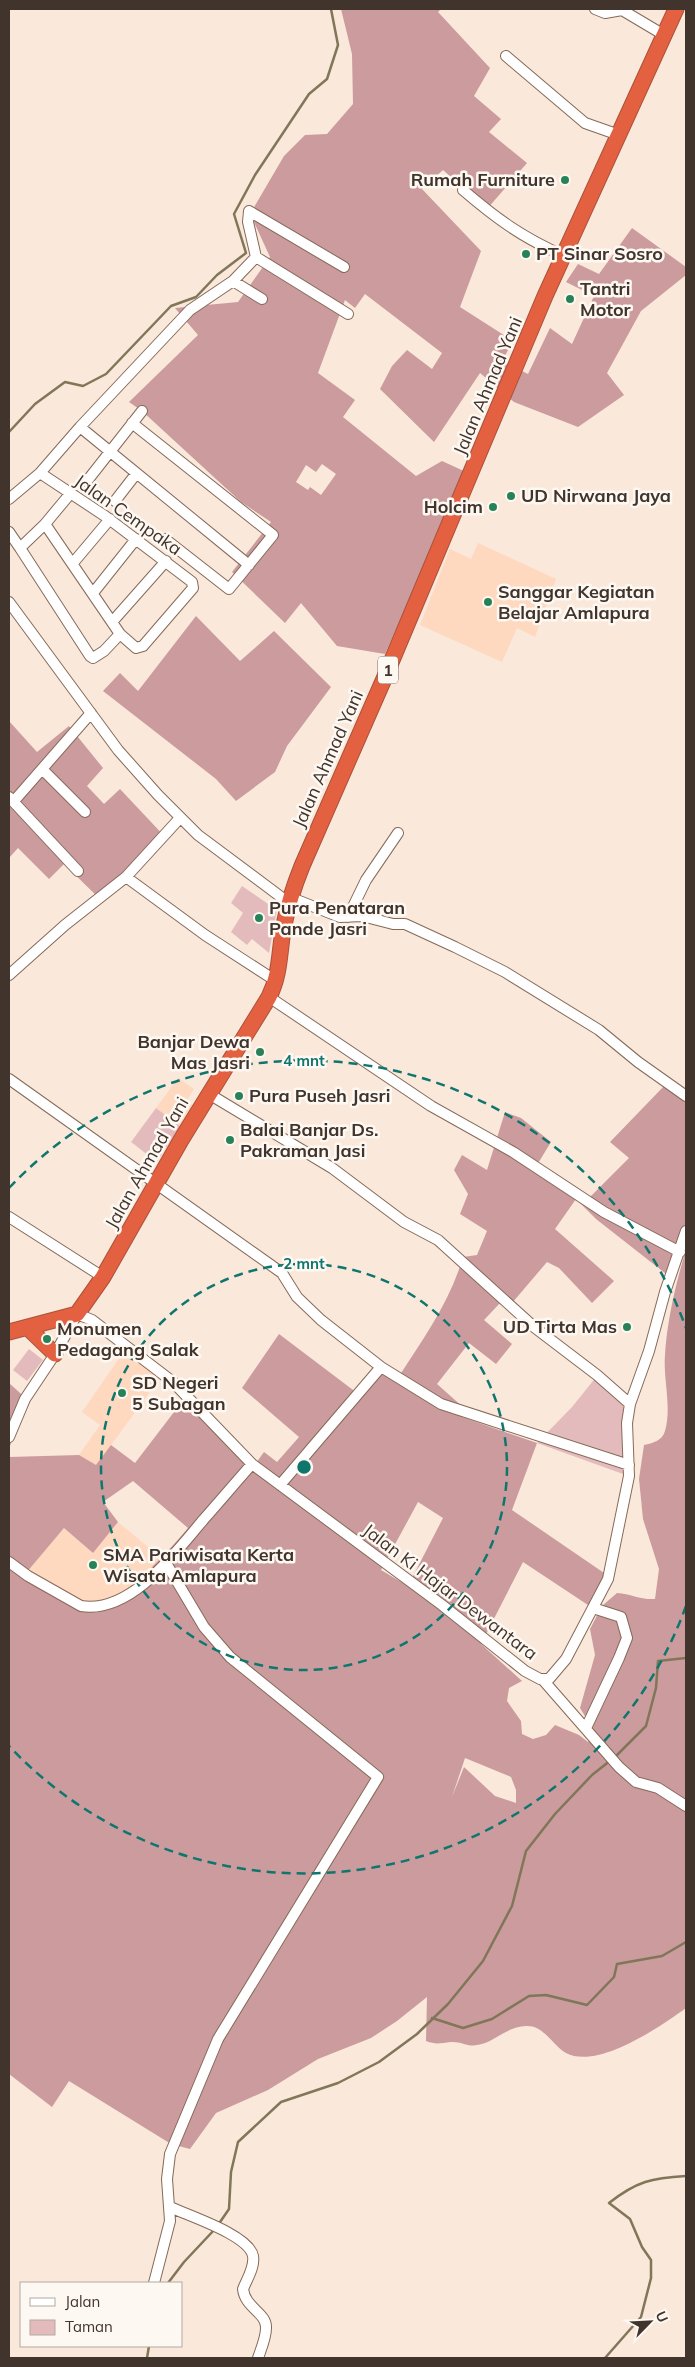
<svg xmlns="http://www.w3.org/2000/svg" width="695" height="2367" viewBox="0 0 695 2367" font-family="Mulish,sans-serif">
<style>
.built{fill:#fed8bf}
.green{fill:#e4bbbd}
.forest{fill:#cb9b9e;fill-rule:evenodd}
.lines{fill:none;stroke-linecap:round;stroke-linejoin:round}
.stream{stroke:#807658;stroke-width:2.5}
.minor-casing{stroke:#856a58;stroke-width:12}
.highway-casing{stroke:#aa513a;stroke-width:17}
.minor{stroke:#fff;stroke-width:10}
.highway{stroke:#e36141;stroke-width:15}
.ring{fill:none;stroke:#0f766e;stroke-width:2.5;stroke-dasharray:9 6}
.poi-dot{fill:#278258;stroke:#fef8f3;stroke-width:2}
.labels{text-anchor:middle;stroke-width:5;stroke-linejoin:round;paint-order:stroke}
.shield{fill:#fef8f3;stroke:#796f68;stroke-width:1}
.shield-label{font-size:16px;font-weight:bold;fill:#40342c}
.poi-label{font-size:18px;font-weight:bold;fill:#40342c;stroke:#fef8f3;text-anchor:start}
.street-label{font-size:18px;fill:#40342c;stroke:#fef8f3}
.centre{fill:#0f766e;stroke:#fef8f3;stroke-width:2.5}
.ring-label{font-size:15px;text-anchor:middle;font-weight:bold;fill:#0f766e;stroke:#fef8f3;stroke-width:5;stroke-linejoin:round;paint-order:stroke}
</style>
<rect width="100%" height="100%" fill="#fae8db"/>
<path class="built" d="M478 543 556 579 535 637 517 628 502 662 420 625 450 549 471 559Z
M178 1078 194 1089 187 1100 194 1106 180 1126 156 1108Z
M127 1347 162 1375 96 1466 79 1455 100 1425 82 1412Z
M118 1522 161 1558 135 1584 102 1605 94 1607 26 1572 64 1528 93 1553Z"/>
<path class="green" d="M242 886 277 910 269 953 252 939 247 945 231 932 243 913 231 903Z
M156 1108 180 1126 157 1162 131 1142Z
M29 1349 43 1360 27 1381 13 1370Z
M597 1376 629 1403 622 1429 623 1474 537 1443 572 1407Z"/>
<path class="forest" d="M341 9H441L438 12 490 68 474 96 501 119 489 132 527 163 487 209 443 170 422 189 481 251 460 307 513 341 502 361 528 374 550 328 572 344 594 296 566 282 578 264 599 274 632 228 686 267V275L641 311 607 373 624 395 578 427 514 402 480 373 434 442 380 389 392 366 407 350 432 369 442 353 365 294 355 308 345 300 318 373 355 400 343 417 416 476 442 461 466 472 385 654 337 646 301 603 285 623 232 572 271 522 241 502 142 411 129 402 198 335 175 308 238 302 270 257 254 222 253 209 284 156 305 135 327 134 353 104 352 54ZM322 464 336 474 321 495 310 487 308 490 296 482 306 465 316 472Z
M196 616 240 661 274 631 331 687 287 746 275 772 236 801 216 779 103 691 120 673 138 691Z
M9 721 37 752 69 726 103 768 87 786 104 804 120 789 167 839 101 900 64 864 49 879 18 848 9 858Z
M666 1084 686 1102V1228L670 1277 596 1219 576 1199 555 1229 614 1281 592 1303 559 1268 547 1262 507 1309 500 1303 484 1320 512 1344 496 1364 469 1343 437 1384 464 1408 462 1417 537 1443 512 1510 607 1575 591 1607 523 1562 481 1644 522 1681 509 1688 507 1701 521 1721 522 1734 533 1739 546 1735 555 1725 579 1735 588 1742 594 1731 580 1708 595 1655 590 1629 602 1606 617 1593C631 1594 641 1600 655 1599L659 1569 643 1519 639 1479 644 1445C653 1443 662 1441 665 1431 672 1407 663 1379 665 1355 667 1321 676 1282 686 1250V2008C661 2026 598 2070 566 2053 552 2045 544 2025 526 2026 505 2027 494 2043 477 2045 468 2047 460 2041 451 2042 440 2043 437 2045 426 2041L427 1997 397 2021 371 2038 318 2059 268 2090 216 2113 190 2149 171 2144 69 2081 52 2107 9 2074V1457L79 1455 96 1465 111 1445 135 1463 184 1399 253 1467 264 1452 277 1462 299 1437 242 1388 279 1334 357 1393 378 1362 398 1378C423 1339 450 1302 463 1257L477 1255 487 1231 460 1214 468 1194 454 1170 462 1155 487 1170 505 1112 521 1118 551 1142 537 1165 590 1197 629 1158 610 1142ZM133 1481 188 1528C171 1548 111 1617 83 1606 65 1599 43 1583 26 1573L64 1528 93 1553 118 1522 103 1502ZM418 1502 443 1518 408 1586 381 1570ZM465 1758 511 1777 516 1790V1803L495 1796 464 1767 452 1797Z
M9 1383 30 1402 9 1448Z"/>
<g class="lines">
<path class="stream" d="M9 432 35 404 65 382 83 386 106 374 171 306 196 297 217 275 246 253 234 214 255 175 309 94 327 79 338 45 331 9
M615 1757 646 1726 656 1688 658 1661 686 1658
M432 2018 463 2028 492 2019 529 1996 546 1995 587 2005 614 1977 617 1964 662 1956 686 1942
M218 2225 229 2209 231 2172 238 2142 281 2102 338 2083 379 2062 417 2034 448 2004 483 1961 512 1906 526 1851 555 1814 592 1775 611 1760
M168 2283 184 2262 215 2229
M147 2358 149 2346
M605 2358 641 2317 651 2278V2260L642 2247 630 2219 609 2203C637 2181 652 2178 686 2176"/>
<g class="minor-casing">
<path id="minor" d="M595 9 605 13 622 10 664 35
M506 56 585 123 619 135
M463 190C498 220 522 237 564 256
M256 257 348 314
M233 281 262 299
M132 423 273 535 229 589 165 539
M80 427 249 565
M87 481 142 411
M9 499 40 473 80 427 190 310 233 281 256 257 248 222 249 211 344 267
M115 501 136 474
M45 524 70 494
M9 532 20 548 45 524 120 634 136 648 143 646 193 588 192 582 105 516 40 473
M20 548 90 656 93 658 104 651 120 634
M73 563 110 519
M93 593 136 539
M9 602 118 750 158 795 198 835 289 903
M112 622 166 561
M42 769 85 812
M9 797 78 871
M14 801 91 713
M126 877 205 935 276 981
M289 897 340 917 362 916 393 924H405L455 947 505 972 599 1030 638 1062 686 1096
M348 917 366 880 398 833
M9 975 65 925 126 877 180 818
M269 997 431 1106 513 1152 604 1212 680 1252
M9 1079 282 1273 297 1297 321 1320 381 1367 441 1404 629 1465
M209 1094 332 1168 404 1222 438 1240 534 1327 597 1375 630 1404
M9 1217 103 1277
M9 1437 25 1399 55 1354 77 1314 92 1320 173 1382 252 1464
M280 1485 381 1367
M9 1562 28 1576 81 1606C131 1614 176 1552 204 1519 220 1501 236 1482 252 1464L442 1605 525 1671 540 1679H549L566 1659 608 1579 629 1476 627 1423 630 1404 649 1351 665 1292 686 1231
M543 1680 619 1767 636 1782 658 1788 686 1806
M586 1728 619 1658 627 1638 621 1617 593 1608
M170 2207C189 2216 249 2235 253 2256 255 2267 247 2279 243 2289 245 2308 267 2313 266 2328 266 2338 261 2349 258 2358
M154 2283 170 2221 167 2179 170 2154 218 2039 378 1777 230 1657 204 1627 166 1563"/>
</g>
<g class="highway-casing">
<path id="highway" d="M28 1328 55 1354
M9 1332 77 1314 103 1277 181 1140 269 997C281 973 279 950 284 925 288 904 294 886 302 866L387 672 545 296 676 9"/>
</g>
<use href="#minor" class="minor"/>
<use href="#highway" class="highway"/>
</g>
<g class="ring">
<circle cx="304" cy="1467" r="203"/>
<path d="M686 1606A406 406 0 0 1 9 1746M9 1188A406 406 0 0 1 686 1328"/>
</g>
<g class="poi-dot">
<circle cx="565" cy="180" r="5"/>
<circle cx="526" cy="254" r="5"/>
<circle cx="570" cy="299" r="5"/>
<circle cx="511" cy="496" r="5"/>
<circle cx="493" cy="507" r="5"/>
<circle cx="488" cy="602" r="5"/>
<circle cx="259" cy="918" r="5"/>
<circle cx="260" cy="1052" r="5"/>
<circle cx="239" cy="1096" r="5"/>
<circle cx="230" cy="1140" r="5"/>
<circle cx="627" cy="1327" r="5"/>
<circle cx="47" cy="1339" r="5"/>
<circle cx="122" cy="1393" r="5"/>
<circle cx="93" cy="1565" r="5"/>
</g>
<g class="labels">
<rect class="shield" x="378" y="656.5" width="20" height="27" rx="4"/>
<g class="shield-label">
<text x="388" y="676">1</text>
</g>
<g class="poi-label">
<text x="555" y="186" text-anchor="end">Rumah Furniture</text>
<text x="536" y="260">PT Sinar Sosro</text>
<text x="580" y="295">Tantri<tspan x="580" dy="21">Motor</tspan></text>
<text x="521" y="502">UD Nirwana Jaya</text>
<text x="483" y="513" text-anchor="end">Holcim</text>
<text x="498" y="598">Sanggar Kegiatan<tspan x="498" dy="21">Belajar Amlapura</tspan></text>
<text x="269" y="914">Pura Penataran<tspan x="269" dy="21">Pande Jasri</tspan></text>
<text x="250" y="1048" text-anchor="end">Banjar Dewa<tspan x="250" dy="21">Mas Jasri</tspan></text>
<text x="249" y="1102">Pura Puseh Jasri</text>
<text x="240" y="1136">Balai Banjar Ds.<tspan x="240" dy="21">Pakraman Jasi</tspan></text>
<text x="617" y="1333" text-anchor="end">UD Tirta Mas</text>
<text x="57" y="1335">Monumen<tspan x="57" dy="21">Pedagang Salak</tspan></text>
<text x="132" y="1389">SD Negeri<tspan x="132" dy="21">5 Subagan</tspan></text>
<text x="103" y="1561">SMA Pariwisata Kerta<tspan x="103" dy="21">Wisata Amlapura</tspan></text>
</g>
<g class="street-label">
<text transform="translate(488 386) rotate(-67)" y="6">Jalan Ahmad Yani</text>
<text transform="translate(128 515) rotate(35)" y="6">Jalan Cempaka</text>
<text transform="translate(328 759) rotate(-66)" y="6">Jalan Ahmad Yani</text>
<text transform="translate(147 1163) rotate(-60)" y="6">Jalan Ahmad Yani</text>
<text transform="translate(450 1592) rotate(37)" y="6">Jalan Ki Hajar Dewantara</text>
</g>
</g>
<circle cx="304" cy="1467" r="8" class="centre"/>
<g class="ring-label">
<text x="304" y="1066">4 mnt</text>
<text x="304" y="1269">2 mnt</text>
</g>
<rect width="695" height="2367" fill="none" stroke="#40342c" stroke-width="20"/>
<rect x="20" y="2282" width="162" height="65" fill="#fef8f3" stroke="#b2aaa3"/>
<rect x="30" y="2298" width="25" height="8" fill="#ffffff" stroke="#b2aaa3"/>
<text x="65" y="2307" font-size="15" fill="#40342c">Jalan</text>
<rect x="30" y="2320" width="25" height="15" fill="#e4bbbd" stroke="#b2aaa3"/>
<text x="65" y="2332" font-size="15" fill="#40342c">Taman</text>
<g transform="translate(650 2322) rotate(66)" stroke="#fef8f3" stroke-width="4" paint-order="stroke">
<path d="M0-4L9 19L0 12L-9 19Z" fill="#40342c"/>
<text y="-8" font-size="14" font-weight="bold" text-anchor="middle" fill="#40342c">U</text>
</g>
</svg>
